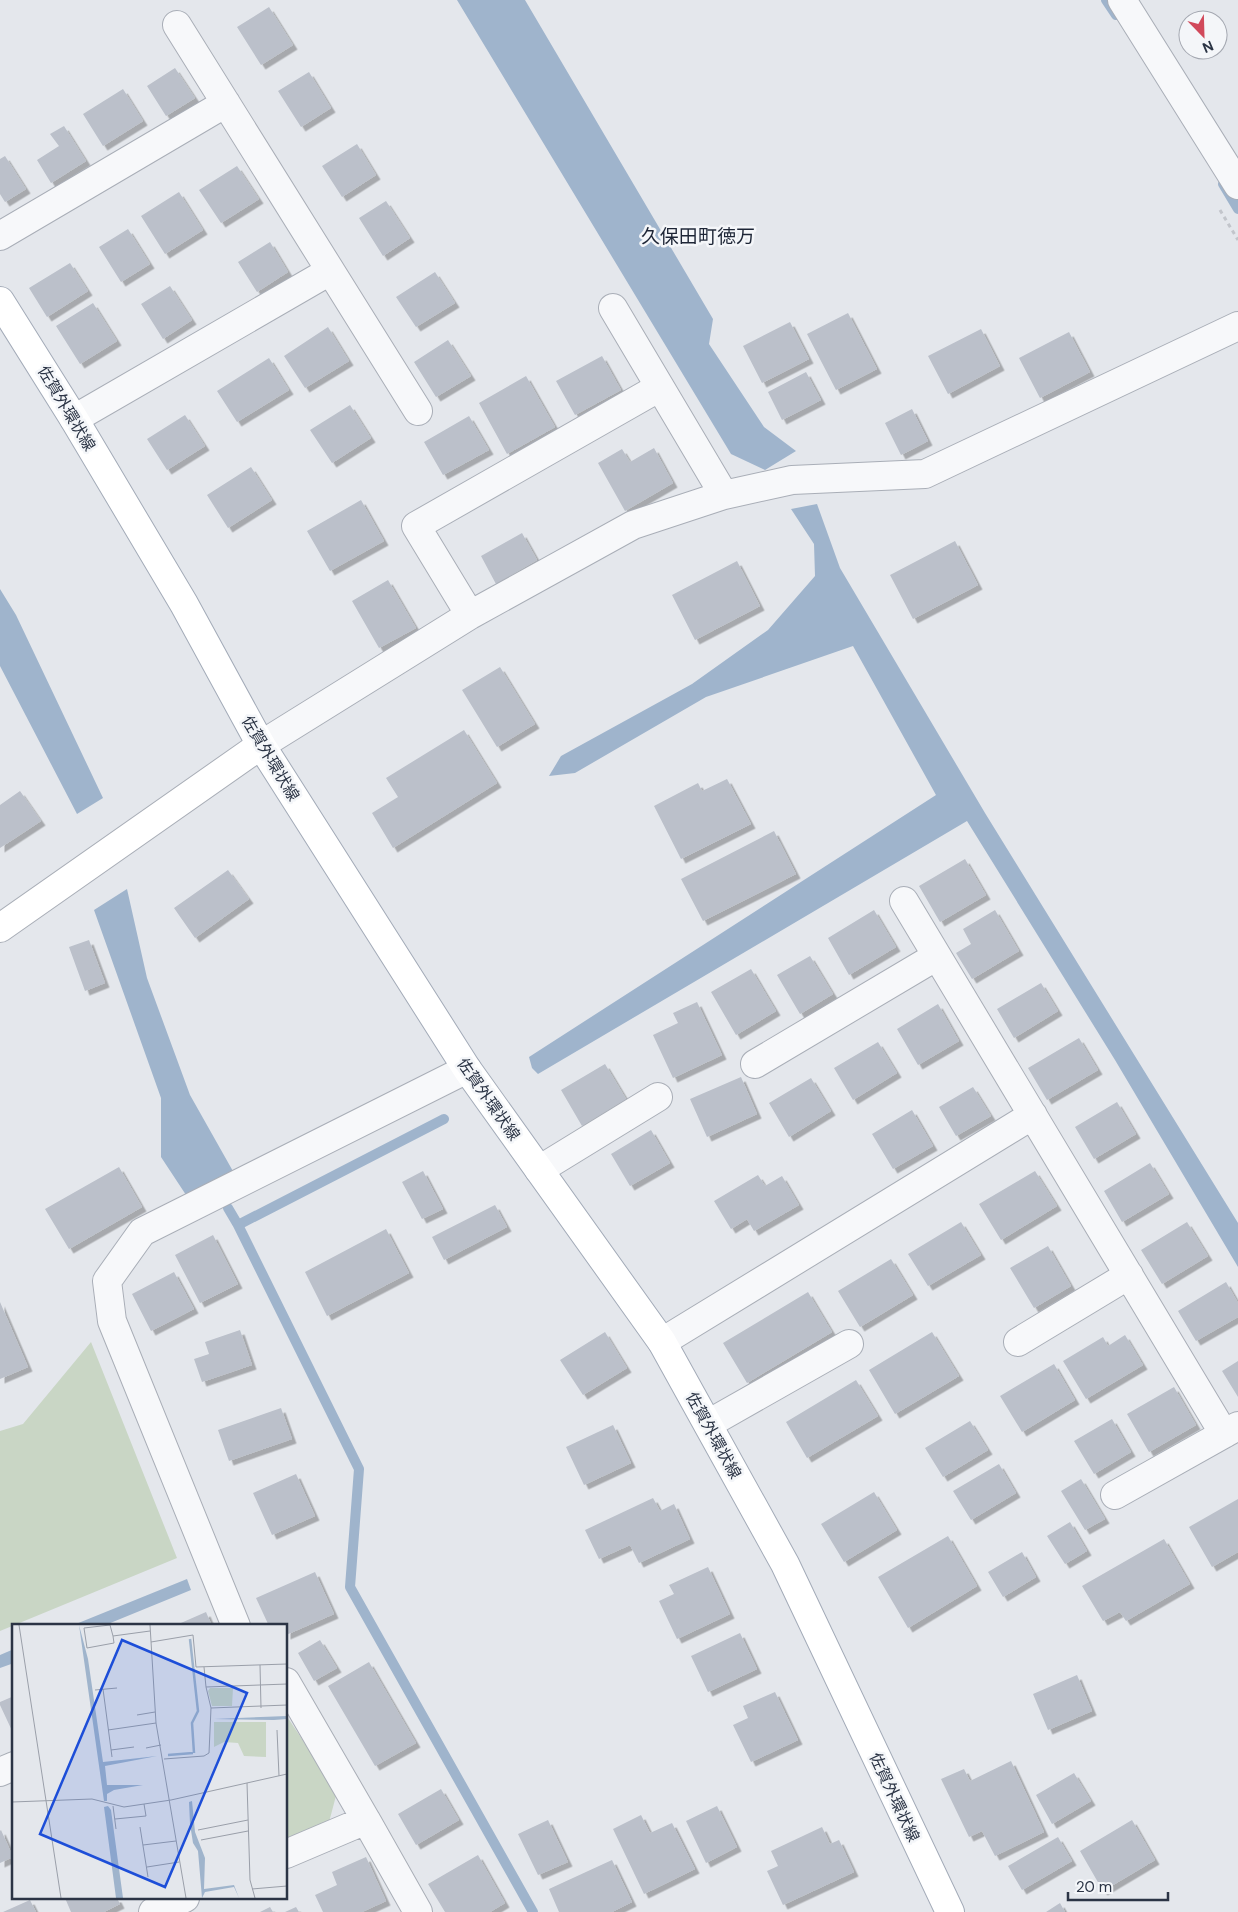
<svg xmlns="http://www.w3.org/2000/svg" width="1238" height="1912" viewBox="0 0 1238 1912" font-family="'DM Sans','Noto Sans JP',sans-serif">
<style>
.green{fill:#c9d6c5}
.water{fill:#9fb4cc}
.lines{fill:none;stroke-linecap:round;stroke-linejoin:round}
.stream{stroke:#9fb4cc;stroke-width:10}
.building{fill:#bbc0ca;filter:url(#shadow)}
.street-casing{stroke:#a9aeb7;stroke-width:30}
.secondary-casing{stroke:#a9aeb7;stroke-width:30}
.primary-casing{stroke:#a3abb8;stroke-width:30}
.path{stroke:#c2c5cb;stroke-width:3;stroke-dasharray:4 4;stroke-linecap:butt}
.street{stroke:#f7f8fa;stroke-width:28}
.secondary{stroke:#fff;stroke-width:28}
.primary{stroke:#fff;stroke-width:28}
.labels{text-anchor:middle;stroke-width:5;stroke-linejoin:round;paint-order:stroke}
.street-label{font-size:16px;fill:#2b3445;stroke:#f4f6f9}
.quarter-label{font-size:19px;fill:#1d2536;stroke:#f4f6f9}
.inset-river{fill:none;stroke:#9fb4cc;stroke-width:2.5}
.inset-road{fill:none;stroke:#9a9fa9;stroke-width:1}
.view{fill:#1d4ed8;fill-opacity:0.15;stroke:#1d4ed8;stroke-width:2.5}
.inset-edge{fill:none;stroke:#2b3445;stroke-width:2.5}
</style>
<defs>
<filter id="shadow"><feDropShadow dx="4.5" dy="4.5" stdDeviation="0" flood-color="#0004"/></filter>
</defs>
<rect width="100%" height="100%" fill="#e4e7ec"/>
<path class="green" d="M91 1342 177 1558 0 1631V1431L23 1424Z
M286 1715 337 1792 328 1826 286 1844Z"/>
<path class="water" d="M457 0H525L713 319 709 344 764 427 796 451 765 470 731 454Z
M817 504 840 568 985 813 1238 1223V1267L1115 1060 967 821 538 1074 532 1068 529 1057 936 795 853 646 706 697 575 773 549 776 561 756 692 684 768 630 815 576 814 544 791 509Z
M0 589 16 615 103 798 77 814 0 666Z
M127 889 147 978 190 1095 234 1173 188 1198 161 1157V1098L94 910Z
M187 1579 191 1590 103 1626H71Z
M14 1649V1663L0 1668V1655Z"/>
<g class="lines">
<path class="stream" d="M1106 0 1116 15
M1223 184 1238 209
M228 1208 238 1225 359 1469 350 1587 533 1912
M238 1225 444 1119"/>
</g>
<path class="building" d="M269 7 293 45 261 65 237 27Z
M175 68 195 98 166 116 147 86Z
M309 72 331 108 301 127 278 91Z
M123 89 143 121 103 146 83 114Z
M64 126 86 161 51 183 37 160 59 146 50 134Z
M357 144 376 175 342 197 322 166Z
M5 156 26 189 5 202 0 194V159Z
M237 166 259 199 221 223 199 190Z
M179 192 203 230 165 254 141 216Z
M386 201 410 238 383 256 359 218Z
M128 229 150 264 121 282 99 247Z
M270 242 288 272 257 292 238 262Z
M70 263 88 291 47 317 29 288Z
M435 272 455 303 416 327 396 297Z
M170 286 192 320 163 339 141 304Z
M93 303 117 341 80 364 56 326Z
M848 313 877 369 836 390 807 334Z
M790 322 809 359 762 383 743 346Z
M328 327 349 361 305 388 284 356Z
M981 329 1000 366 948 394 928 356Z
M1069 332 1090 372 1040 398 1019 358Z
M448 340 471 376 436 397 414 362Z
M602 356 621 390 575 415 556 381Z
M269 358 289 390 237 422 217 391Z
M806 372 821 400 782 420 768 392Z
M526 376 555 427 507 454 479 403Z
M350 405 371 438 332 463 310 430Z
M912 409 928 441 901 455 885 423Z
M185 415 205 446 167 470 147 439Z
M469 416 489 450 443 475 424 442Z
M654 448 673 483 625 511 598 463 622 449 630 462Z
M251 467 272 500 228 528 207 495Z
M361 500 384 541 330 571 307 531Z
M522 533 537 560 496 584 481 556Z
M955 541 978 585 913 619 890 575Z
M737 561 760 606 695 640 672 595Z
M388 580 416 628 379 648 352 601Z
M500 667 535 724 497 747 462 690Z
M464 730 497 783 393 848 372 813 398 797 386 778Z
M727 779 751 824 681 859 654 806 698 783 702 791Z
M20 791 41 821 0 848V805Z
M774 831 796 874 703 921 681 879Z
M965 859 986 895 940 922 919 886Z
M228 870 249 899 195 938 174 908Z
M874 910 896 947 849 975 828 938Z
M995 910 1019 951 972 979 956 953 971 944 963 929Z
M89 940 105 983 85 991 69 947Z
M810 956 833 994 800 1014 777 975Z
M751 969 776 1011 736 1035 711 992Z
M1041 983 1058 1011 1014 1038 997 1009Z
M697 1002 722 1055 673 1078 653 1035 678 1023 673 1013Z
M938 1004 959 1041 918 1065 897 1029Z
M1079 1038 1098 1070 1047 1100 1028 1068Z
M878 1042 897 1073 853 1100 834 1068Z
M605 1064 626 1099 582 1126 561 1090Z
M741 1077 757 1114 707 1137 690 1099Z
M811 1078 831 1111 789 1137 769 1103Z
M973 1087 991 1116 956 1136 939 1107Z
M1117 1102 1136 1134 1094 1159 1075 1127Z
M912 1110 933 1146 893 1169 872 1134Z
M651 1130 670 1163 630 1186 611 1154Z
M1150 1163 1169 1194 1122 1222 1104 1191Z
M119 1167 142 1207 69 1249 45 1209Z
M423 1171 443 1209 422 1219 402 1182Z
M1035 1171 1057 1206 1001 1240 979 1204Z
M758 1175 765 1186 782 1176 799 1205 754 1231 747 1219 731 1229 714 1201Z
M495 1205 507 1227 444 1260 432 1237Z
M961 1222 981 1255 928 1286 908 1254Z
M1187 1222 1208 1256 1162 1284 1141 1250Z
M386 1229 409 1273 327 1316 305 1272Z
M213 1235 238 1284 200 1303 175 1255Z
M1048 1246 1071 1286 1034 1308 1010 1268Z
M891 1259 913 1295 860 1327 838 1291Z
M174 1272 194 1309 151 1331 132 1294Z
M1226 1282 1238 1303V1317L1196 1341 1178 1311Z
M808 1292 832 1332 747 1383 723 1343Z
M0 1302 28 1367 0 1379Z
M240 1330 252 1365 202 1382 194 1359 209 1354 205 1342Z
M605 1332 627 1368 583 1395 560 1360Z
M932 1332 959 1376 895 1414 869 1370Z
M1125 1335 1143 1365 1086 1399 1063 1361 1103 1337 1108 1346Z
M1238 1361V1397L1222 1371Z
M1054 1364 1075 1400 1022 1432 1000 1396Z
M856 1380 878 1416 807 1458 786 1422Z
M1174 1387 1196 1425 1149 1452 1127 1414Z
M281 1408 292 1439 229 1461 218 1430Z
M1112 1419 1131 1452 1094 1474 1074 1441Z
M970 1421 988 1450 943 1477 925 1448Z
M613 1425 631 1463 584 1485 566 1447Z
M999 1464 1016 1493 971 1520 953 1491Z
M296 1474 315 1516 272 1535 253 1493Z
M1081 1479 1105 1519 1085 1530 1061 1491Z
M874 1492 897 1530 844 1562 821 1524Z
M653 1498 660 1511 674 1504 690 1539 639 1563 630 1545 599 1559 585 1530Z
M1238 1499V1552L1212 1567 1189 1527Z
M1070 1522 1087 1551 1065 1564 1047 1536Z
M948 1536 977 1586 908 1628 878 1577Z
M1164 1539 1190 1584 1126 1621 1120 1612 1103 1621 1082 1586Z
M1022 1552 1036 1577 1003 1597 988 1572Z
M708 1567 730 1614 677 1639 659 1601 674 1594 669 1585Z
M315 1572 334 1614 286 1635V1626H269L256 1598Z
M206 1612 212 1626H174Z
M740 1633 757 1669 708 1692 691 1656Z
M320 1640 337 1668 314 1681 298 1653Z
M369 1662 416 1743 375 1766 328 1686Z
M1077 1675 1092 1711 1048 1730 1033 1694Z
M775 1692 798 1740 751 1762 733 1725 748 1718 743 1706Z
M14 1696V1735L0 1705V1702Z
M1011 1761 1044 1832 995 1856 982 1831 969 1837 941 1779 964 1769 970 1781Z
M1074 1773 1091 1801 1052 1824 1036 1795Z
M441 1789 459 1820 416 1845 398 1814Z
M717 1806 737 1847 706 1863 686 1821Z
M641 1815 650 1833 672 1823 695 1869 644 1894 613 1829Z
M548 1820 568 1862 538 1875 518 1834Z
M1132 1820 1155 1860 1103 1891 1080 1851Z
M822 1827 830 1844 839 1840 854 1872 783 1905 767 1871 778 1866 771 1851Z
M1 1830 13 1857 0 1863V1831Z
M1058 1837 1072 1861 1022 1890 1008 1866Z
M478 1855 505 1903 490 1912H445L428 1884Z
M366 1857 386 1901 362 1912H323L315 1895 337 1885 332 1872Z
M612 1860 632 1902 612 1912H559L549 1889Z
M65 1898H117L120 1904 104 1912H71Z
M30 1900 36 1912H3Z
M1060 1903 1065 1912H1046Z
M270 1907 273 1912H260Z
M296 1907 299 1912H285Z"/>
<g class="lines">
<g class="street-casing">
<path id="street" d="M1122 0 1238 185
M177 25 418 411
M0 236 226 103
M613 308 724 495
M74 419 330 271
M470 615 416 526 660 387
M261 745 470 615 633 525 724 495 792 480 925 474 1238 326
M904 901 1224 1434
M755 1064 937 956
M539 1170 658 1097
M662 1342 1033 1115
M1018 1342 1129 1275
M708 1424 849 1344
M1115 1495 1238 1426
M236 1626 112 1321 107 1281 142 1232 467 1069
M286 1682 366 1820
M0 1772 14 1766
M286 1854 366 1820 418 1912
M153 1912 185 1898"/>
</g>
<g class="secondary-casing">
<path id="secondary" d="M0 928 261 745"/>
</g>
<g class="primary-casing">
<path id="primary" d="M0 301 74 419 184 604 261 745 467 1069 662 1342 785 1564 950 1912"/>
</g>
<path class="path" d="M1220 210 1238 240"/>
<use href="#street" class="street"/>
<use href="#secondary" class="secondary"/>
<use href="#primary" class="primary"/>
</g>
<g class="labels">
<g class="street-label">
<text transform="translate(67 408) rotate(59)" y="6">佐賀外環状線</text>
<text transform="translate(271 758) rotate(59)" y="6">佐賀外環状線</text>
<text transform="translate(489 1099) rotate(55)" y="6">佐賀外環状線</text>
<text transform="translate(714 1435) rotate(61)" y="6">佐賀外環状線</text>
<text transform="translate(895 1797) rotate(65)" y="6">佐賀外環状線</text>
</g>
<g class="quarter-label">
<text x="698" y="243">久保田町徳万</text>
</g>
</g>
<g transform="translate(12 1624)">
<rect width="275" height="275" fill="#e4e7ec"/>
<path d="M198 64H221L220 82H200L196 67ZM202 98H254V133L232 132 226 119 212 118 202 123Z" fill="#c9d6c5"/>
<path d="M67 1 76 35 91 138 145 132 93 142 95 161H131L102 166 95 170V177H92ZM275 92V95L262 96 202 95ZM180 177 183 208 193 234 192 265 222 261 227 274 222 263 193 268 190 274 186 227 181 219 178 200 177 178ZM96 182 99 186 111 274H104L92 183Z" fill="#9fb4cc"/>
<path class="inset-river" d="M178 15 186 87 180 99 182 129M156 131 181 129"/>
<path class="inset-road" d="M7 1 49 274M138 1 144 99 174 274M101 12 98 1 72 4 75 24 102 19 101 12 138 7M139 18 181 11 184 43 275 40M248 41 249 84M192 43 194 63 275 60M194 63 199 84M91 65 100 133M83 66 105 64M125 91 143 88M96 106 144 99M265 106 267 152M134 124 149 121M99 126 122 123M152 135 192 132 197 129 199 84 275 81M235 159 238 256 243 274M0 178 80 175 112 183 159 176 275 150M101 182 104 205M103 195 134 192 132 180M128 203 136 253M186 206 236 196M189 216 236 207M131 221 164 217M135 243 167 238M240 265 275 262"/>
<path class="view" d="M110 16 235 69 153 263 28 210Z"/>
<rect width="275" height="275" class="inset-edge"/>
</g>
<g transform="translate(1203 35) rotate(157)"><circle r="24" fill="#f4f6f9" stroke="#a4a8b1"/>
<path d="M0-4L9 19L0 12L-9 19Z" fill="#d1495b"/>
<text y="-8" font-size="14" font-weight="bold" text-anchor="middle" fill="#2b3445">N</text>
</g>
<path d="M1068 1892v8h100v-8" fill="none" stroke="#2b3445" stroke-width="2.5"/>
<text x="1076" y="1892" font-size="15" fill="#2b3445" stroke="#f4f6f9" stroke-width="4" paint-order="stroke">20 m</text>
</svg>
